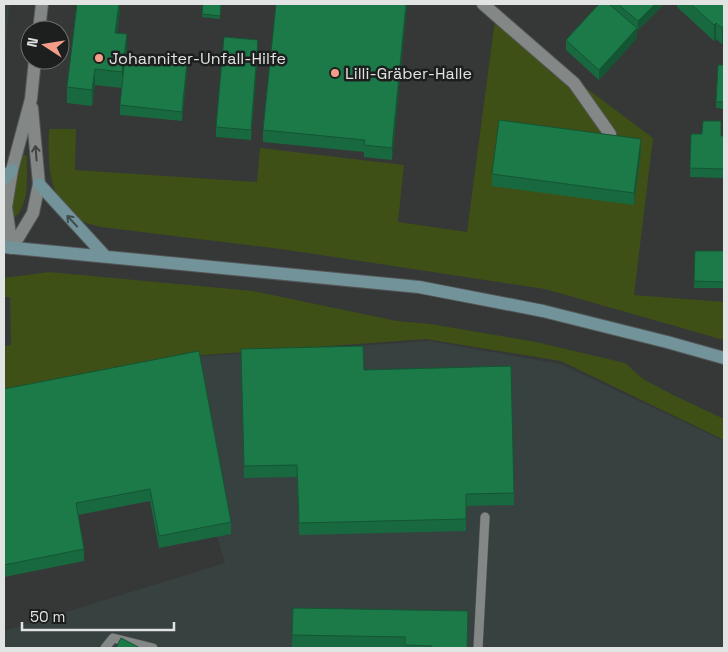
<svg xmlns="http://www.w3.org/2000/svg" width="728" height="652" viewBox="0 0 728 652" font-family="'Space Grotesk',sans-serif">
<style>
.built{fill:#374240}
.green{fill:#3e5015}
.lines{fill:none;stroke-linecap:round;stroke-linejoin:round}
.service-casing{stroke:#535656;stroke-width:10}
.minor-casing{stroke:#535656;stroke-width:14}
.secondary-casing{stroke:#535656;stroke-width:14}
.service{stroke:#838786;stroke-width:9}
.minor{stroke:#838786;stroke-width:12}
.secondary{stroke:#72939a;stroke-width:12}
.wall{fill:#18693f}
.shaded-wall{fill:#145533}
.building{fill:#1c7a49;stroke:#145533}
.oneway{stroke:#414343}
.oneway2{stroke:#3f4d50}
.poi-dot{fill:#f49e8a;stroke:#1d1f1f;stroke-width:2}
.labels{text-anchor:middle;stroke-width:5;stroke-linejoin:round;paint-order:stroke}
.poi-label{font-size:16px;fill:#e2e4e3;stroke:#1d1f1f;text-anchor:start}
</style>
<rect width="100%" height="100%" fill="#353837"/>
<path class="built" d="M4 4H9L4 73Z
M428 341 560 364 724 441V648H4V631L225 563 165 359Z"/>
<path class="green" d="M495 20 653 138 634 295 724 302V340L545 289 281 249 101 227C95 225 88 224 82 221 47 201 48 164 49 129H76L75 170 257 182 260 148 404 165 398 222 467 232Z
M22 154 27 156C26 178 31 205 12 220L11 203Z
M49 272 253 291 397 321 430 324 536 342 625 363 643 379 671 394 724 419V440L561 361 426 339 162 358 133 377 4 416V346L11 345 10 297H4V278Z"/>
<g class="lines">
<g class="service-casing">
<path id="service" d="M105 648 113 638 153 648
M478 648 485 517"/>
</g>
<g class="minor-casing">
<path id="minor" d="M483 4 574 83 610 134
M39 30 42 4
M12 248 6 207 12 170 31 99 35 60
M12 248 33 213 39 184 32 108"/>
</g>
<g class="secondary-casing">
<path id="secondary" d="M4 179 12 170
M39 184 105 256
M4 247 419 287 543 311 667 342 724 358"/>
</g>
<use href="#service" class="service"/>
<use href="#minor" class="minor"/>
<use href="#secondary" class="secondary"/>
</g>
<path class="wall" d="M120 4V10L117 33 127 50 126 56 187 71 182 121 120 115V105L122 88 95 85 92 106 67 103V87Z
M203 4H221L220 19 202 17Z
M407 4 392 160 364 157V152L263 142V130Z
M599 4H664L638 30 637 29V38L599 80 566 50V40Z
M677 4H724V42L722 44 716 39 714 41 677 7Z
M258 49 251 140 216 137V127Z
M724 65V109L716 108V102Z
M691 134 724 136V178L690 177Z
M641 151 634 205 492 186V174Z
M695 251H724V288H694Z
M241 349 364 370 514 493V505L466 506V531L299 535 297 477 244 478Z
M4 389 231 522V534L159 548 150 501 78 515 84 549V561L4 577Z
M293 608 467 648 292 647Z"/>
<path class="shaded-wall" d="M119 4H120V10L115 49V33Z
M406 4H407L392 160V148Z
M655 4H664L638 30V21Z
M716 23V39L714 41V25Z
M724 25V42L722 44V28Z
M637 28V38L599 80V70Z
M127 34V50L122 89V72Z
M258 40V49L251 140V130Z
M187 62V71L182 121V112Z
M95 69V85L92 106V90Z
M641 139V151L634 205V193Z"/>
<path class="building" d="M77 4H119L115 33 127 34 122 72 95 69 92 90 67 87Z
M203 4H221L220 16 202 14Z
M276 4H406L392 148 364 145 365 140 263 130Z
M599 4H609L637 28 599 70 566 40Z
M618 4H655L638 21Z
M691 4H724V25L722 28 716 23 714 25Z
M224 37 258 40 251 130 216 127Z
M125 56 187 62 182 112 120 105Z
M718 65H724V102H716Z
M499 120 641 139 634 193 492 174Z
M703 121H721V136H724V169L690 168 691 134H702Z
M695 251H724V282L694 281Z
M363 346 364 370 511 366 514 493 466 494V519L299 523 297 465 244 466 241 349Z
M199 351 231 522 159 536 150 489 76 503 84 549 4 565V389Z
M293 608 468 611 467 648H432V646L405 645V637L292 635Z
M121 638 140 648H116Z"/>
<defs><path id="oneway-shaft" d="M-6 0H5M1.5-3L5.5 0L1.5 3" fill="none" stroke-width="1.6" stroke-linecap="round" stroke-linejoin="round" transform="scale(1.25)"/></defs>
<use class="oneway" href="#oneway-shaft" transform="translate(36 153) rotate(-95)"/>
<use class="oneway2" href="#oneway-shaft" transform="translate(72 221) rotate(-133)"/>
<g class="poi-dot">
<circle cx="99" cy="58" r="5"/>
<circle cx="335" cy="73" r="5"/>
</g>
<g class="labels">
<g class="poi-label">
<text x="109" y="64">Johanniter-Unfall-Hilfe</text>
<text x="345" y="79">Lilli-Gräber-Halle</text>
</g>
</g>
<rect width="728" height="652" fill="none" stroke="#e2e4e3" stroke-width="10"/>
<g transform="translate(45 45) rotate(282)"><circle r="24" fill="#1d1f1f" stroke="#6c6e6d"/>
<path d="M0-4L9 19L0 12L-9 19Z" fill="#f49e8a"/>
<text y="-8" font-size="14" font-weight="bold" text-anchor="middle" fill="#e2e4e3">N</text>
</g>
<path d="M22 622v8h152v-8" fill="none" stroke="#e2e4e3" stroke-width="2.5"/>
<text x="30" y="622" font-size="15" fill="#e2e4e3" stroke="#1d1f1f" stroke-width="4" paint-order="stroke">50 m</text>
</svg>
